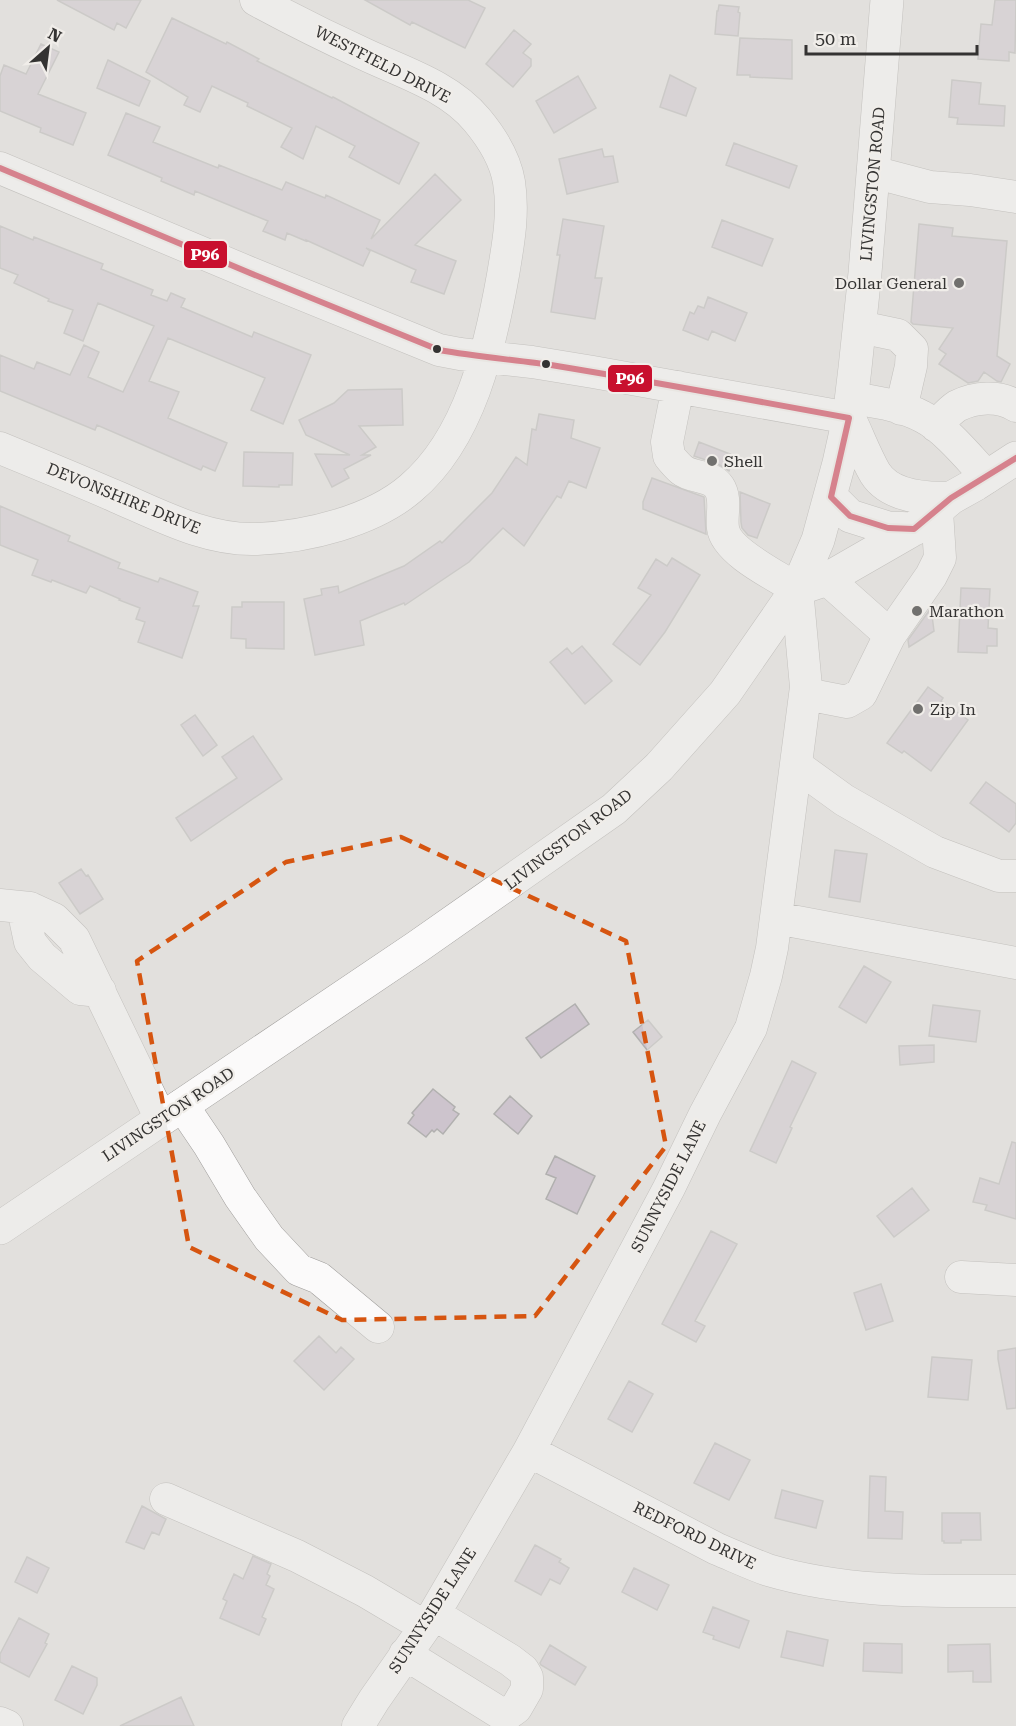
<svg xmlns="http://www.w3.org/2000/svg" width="1016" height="1726" viewBox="0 0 1016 1726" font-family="'Roboto Serif',serif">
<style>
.building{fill:#cdc4cd;stroke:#b1b0af;stroke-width:1.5}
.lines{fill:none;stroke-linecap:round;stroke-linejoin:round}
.minor-casing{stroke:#9e9c9a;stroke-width:33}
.major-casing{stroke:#9e9c9a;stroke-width:34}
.minor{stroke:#fbfafa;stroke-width:32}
.major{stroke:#fbfafa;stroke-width:33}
.bus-1-casing{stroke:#f0ede9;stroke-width:10}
.bus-1{stroke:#c8102e;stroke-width:6}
.marked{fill:none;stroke:#d65510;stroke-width:4.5;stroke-dasharray:12 8;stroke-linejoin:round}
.poi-dot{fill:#71706e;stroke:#f0ede9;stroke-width:2}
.bus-dot{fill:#343332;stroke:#f0ede9;stroke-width:2}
.labels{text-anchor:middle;stroke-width:4.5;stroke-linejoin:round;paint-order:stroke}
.street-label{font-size:16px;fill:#343332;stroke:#f0ede9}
.poi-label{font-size:16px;fill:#343332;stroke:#f0ede9;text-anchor:start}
.line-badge{stroke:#f0ede9;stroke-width:2}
.badge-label{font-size:16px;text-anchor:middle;font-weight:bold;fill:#fff}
</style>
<rect width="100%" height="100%" fill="#e2e0dd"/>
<path class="building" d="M57 0H141L126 28 117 23 114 30Z
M365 0H468L485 8 465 48 412 22 410 25Z
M995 0H1016L1015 53 1009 52V61L978 59 981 24 992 25Z
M719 5 739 7 738 12 740 13 738 36 715 34 717 11H718Z
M172 18 226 44 227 42 259 59 257 61 332 98 333 97 419 143 399 184 349 157 355 146 316 126 303 159 281 147 292 128 247 106 248 103 212 86 200 112 184 105 188 97 146 72Z
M514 30 531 44 523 53 531 59V66L513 87 486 64Z
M740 38 792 40V79L750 77V75H737Z
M41 44 59 52 38 94 86 113 73 145 40 132 41 128 0 111V76L4 65 26 74Z
M108 60 150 81 139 106 97 88Z
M670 75 696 88 686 116 660 107Z
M578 76 596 108 554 133 536 101Z
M952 80 981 83 979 104 1005 106 1004 126 957 124 958 118 949 117Z
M126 113 160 127 153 142 218 168 219 165 282 190 286 182 325 198 326 195 380 220 371 239 435 174 461 200 415 245 456 261 444 294 411 282 416 270 366 248 370 251 363 266 306 240V241L287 233 285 240 263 231 268 221 195 191 194 195 161 181 162 178 108 155Z
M734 143 797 166 789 188 726 165Z
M602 149 604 157 613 156 618 182 567 194 559 159Z
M563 219 604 226 595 278H602L595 319 551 312 560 255H557Z
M722 220 773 239 762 266 712 247Z
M919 224 953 228 952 236 1007 241 997 356 1010 364 1001 382 997 381 984 372 978 381 968 383 939 364 946 354 939 349 953 328 913 324 911 322Z
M0 226 33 240 34 237 103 264 101 269 153 290 151 295 167 301 171 293 185 299 181 307 252 337 254 332 311 355 283 424 251 410 265 378 168 338 149 381 179 392 168 418 227 443 215 471 203 466 201 470 97 425 95 430 0 391V355L34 369 37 362 70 375 84 345 99 352 88 377 123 392 154 326 98 303 83 341 64 333 73 310 48 301 49 299 14 283 18 275 0 268Z
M708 297 747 313 735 341 712 331 708 340 683 330 690 312 694 314 698 306 704 308Z
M402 389 403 425 359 426 376 447 362 455H371L344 469 349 478 332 487 315 454 350 455 306 435 299 420 334 403 348 390Z
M539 414 574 420 571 438 600 448 586 488 569 481 561 498 557 496 524 546 503 528 469 562 405 605 404 603 360 621 364 645 315 655 304 599 322 595 321 589 338 586 339 593 404 566 440 541 442 543 492 493 516 457 527 465 532 429 536 430Z
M699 442 735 456 729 471 718 464 694 456Z
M244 452 293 453 292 485H279V487L243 486Z
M652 478 704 497 706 534 643 509V502Z
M740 492 770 504 757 538 748 535 742 528 741 522Z
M0 506 70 536 68 541 120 563 118 568 158 582 160 578 198 592 193 606H199L182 658 138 642 145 622 136 619 140 608 119 600 120 599 90 586 86 593 52 580 51 582 32 575 38 560 0 545Z
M672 558 700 575 665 632 640 665 613 644 651 595 638 588 656 559 667 566Z
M961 588 990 589 988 628 997 629V646H987V653L958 652Z
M242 602H284V649L246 648V639L231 638 232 607H242Z
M931 608 934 631 909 647 908 640Z
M582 646 612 681 585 704 550 662 567 648 572 654Z
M928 687 943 698 941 701 968 720 931 771 904 751 902 753 887 743Z
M195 715 217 745 203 756 181 725Z
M253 736 282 779 191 841 176 818 237 778 222 757Z
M986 782 1016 804V823L1009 832 970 803Z
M835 850 867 854 860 902 829 897Z
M81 869 86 876 88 875 103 899 80 914 59 883Z
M864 966 891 982 866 1023 839 1007Z
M575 1004 589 1024 541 1058 526 1038Z
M933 1005 980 1011 976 1042 929 1036Z
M648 1020 662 1037 647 1050 633 1032Z
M934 1045V1062L900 1065 899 1046Z
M792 1061 816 1073 790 1127 792 1128 776 1163 750 1151Z
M433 1089 455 1107 453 1110 459 1114 443 1134 437 1129 434 1132 432 1130 426 1137 408 1123 414 1115 412 1113Z
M510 1096 532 1116 518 1134 494 1114Z
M1012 1142 1016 1143V1219L985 1210 987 1205 973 1202 980 1178 999 1184Z
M555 1156 595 1176 577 1214 546 1199 556 1178 546 1174Z
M912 1188 929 1210 894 1237 877 1216Z
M711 1231 737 1244 695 1321 705 1326 696 1342 662 1324Z
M881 1284 893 1321 866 1330 854 1293Z
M319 1336 336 1353 341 1347 354 1359 324 1390 294 1361Z
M1016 1348V1408L1007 1409 998 1359V1351Z
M932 1357 972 1360 968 1400 928 1397Z
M629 1381 653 1394 632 1432 608 1419Z
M715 1443 750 1460 729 1500 694 1483Z
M870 1476 886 1477 885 1511 903 1512 902 1539 868 1538Z
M782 1490 823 1501 816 1528 775 1518Z
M142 1506 166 1519 159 1535 152 1532 144 1549 126 1542Z
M942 1513H980L981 1540H961V1543H944V1541H942Z
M535 1545 561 1559 559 1562 569 1568 560 1584 550 1579 541 1595 515 1581Z
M253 1556 271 1564 267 1574 270 1576 266 1585 274 1589 262 1617 266 1619 259 1635 220 1618 227 1601 223 1599 234 1574 243 1579Z
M27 1557 49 1568 37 1593 15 1582Z
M634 1568 669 1585 657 1610 622 1592Z
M713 1607 749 1621 739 1648 713 1639 714 1636 703 1632Z
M19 1618 49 1634 45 1643 47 1644 29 1677 0 1662V1654Z
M787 1631 828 1640 823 1666 781 1657Z
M864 1643 902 1644V1673L863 1671Z
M990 1644 991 1682H973V1671L948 1672V1645Z
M550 1645 586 1667 575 1685 541 1665 540 1663Z
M72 1666 97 1678V1685L83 1714 55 1700Z
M181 1697 194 1726H120Z"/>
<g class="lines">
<g class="minor-casing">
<path id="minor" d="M0 168 250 273 439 350 460 354 532 362 593 372 849 418
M873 172 930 187 970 190 1016 197
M860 327 898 335 912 349 911 366 901 409
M852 398C876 402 901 405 923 417 945 428 970 459 987 477
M936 426C942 420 949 411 957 406 975 397 999 395 1016 406
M0 448C39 464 78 480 117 497 161 516 208 541 257 539 307 537 373 521 411 488 470 438 490 348 503 275 508 245 514 214 509 182 505 158 492 138 477 120 449 86 402 72 364 54 327 37 291 19 256 0
M890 635 931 576 940 558 937 511
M806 694 847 702 861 694 890 635 827 579
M797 766 844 800 935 852 999 876H1016
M0 905 30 908 54 919 74 939 161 1119
M30 908 26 923 30 942 42 957 80 989 100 991
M776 918 1016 963
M182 1105 209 1145 240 1197 269 1238 299 1270 319 1278 378 1327
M961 1277 1016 1280
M529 1451 717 1549C734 1556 751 1564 768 1570 849 1594 933 1591 1016 1591
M166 1499 297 1556 365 1591 424 1626
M405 1654 505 1716 516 1708 527 1689V1677L523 1670 510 1660 434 1614
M0 1723 7 1726
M358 1726 374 1700 434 1614 529 1451 669 1188 705 1114 751 1028 766 976 772 948 806 687 797 589C777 576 726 552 723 528 721 515 727 499 719 487 711 475 692 478 682 470 677 466 673 461 669 456L667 442 678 387"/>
</g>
<g class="major-casing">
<path id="major" d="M849 418C858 436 865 456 875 473 890 497 926 499 951 498
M831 497 850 516 888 528 914 529 951 498 976 484 1016 458
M797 589 827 579 914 529
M0 1228 417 947 614 809 659 767 725 693 797 589 818 540 839 463 849 418 855 368 865 273 887 0"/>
</g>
<use href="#minor" class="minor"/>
<use href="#major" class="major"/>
<g class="bus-1-casing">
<path id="bus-1" d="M0 168 250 273 439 350C478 357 518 360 557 366 654 382 752 400 849 418
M849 418 831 497 850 516 888 528 914 529 951 498 1016 458"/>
</g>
<use href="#bus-1" class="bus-1"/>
</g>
<path d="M0 0H1016V1726H0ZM401 837 626 941 666 1146 535 1316 342 1320 189 1247 137 961 286 862Z" fill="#e2e0dd" fill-opacity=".55" fill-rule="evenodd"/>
<path class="marked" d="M401 837 626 941 666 1146 535 1316 342 1320 189 1247 137 961 286 862Z"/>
<g class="poi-dot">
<circle cx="959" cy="283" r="6"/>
<circle cx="712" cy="461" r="6"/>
<circle cx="917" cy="611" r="6"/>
<circle cx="918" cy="709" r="6"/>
</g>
<g class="bus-dot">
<circle cx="437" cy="349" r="5"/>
<circle cx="546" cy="364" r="5"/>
</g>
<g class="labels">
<g class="street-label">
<text transform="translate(383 64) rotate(27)" y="6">WESTFIELD DRIVE</text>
<text transform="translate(872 184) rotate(-85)" y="6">LIVINGSTON ROAD</text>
<text transform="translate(124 498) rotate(22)" y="6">DEVONSHIRE DRIVE</text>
<text transform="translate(568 839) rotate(-37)" y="6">LIVINGSTON ROAD</text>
<text transform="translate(168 1114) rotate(-34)" y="6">LIVINGSTON ROAD</text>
<text transform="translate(668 1186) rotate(-63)" y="6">SUNNYSIDE LANE</text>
<text transform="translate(695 1535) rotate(26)" y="6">REDFORD DRIVE</text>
<text transform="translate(432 1610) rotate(-57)" y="6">SUNNYSIDE LANE</text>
</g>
<g class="poi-label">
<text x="947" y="289" text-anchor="end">Dollar General</text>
<text x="724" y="467">Shell</text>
<text x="929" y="617">Marathon</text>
<text x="930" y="715">Zip In</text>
</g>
</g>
<g class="line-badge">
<rect x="183" y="240" width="45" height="29" rx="6" fill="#c8102e"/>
<rect x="607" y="364" width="46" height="29" rx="6" fill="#c8102e"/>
</g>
<g class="badge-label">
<text x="205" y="260">P96</text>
<text x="630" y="384">P96</text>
</g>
<g transform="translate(48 48) rotate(28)" stroke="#f0ede9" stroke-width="4.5" paint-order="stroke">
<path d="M0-4.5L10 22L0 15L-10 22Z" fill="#343332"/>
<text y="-9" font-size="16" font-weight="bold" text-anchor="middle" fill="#343332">N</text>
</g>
<path d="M806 45v9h171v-9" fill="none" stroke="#343332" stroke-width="3"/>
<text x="815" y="45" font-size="18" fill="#343332" stroke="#f0ede9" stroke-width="4.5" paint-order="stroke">50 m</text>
</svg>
